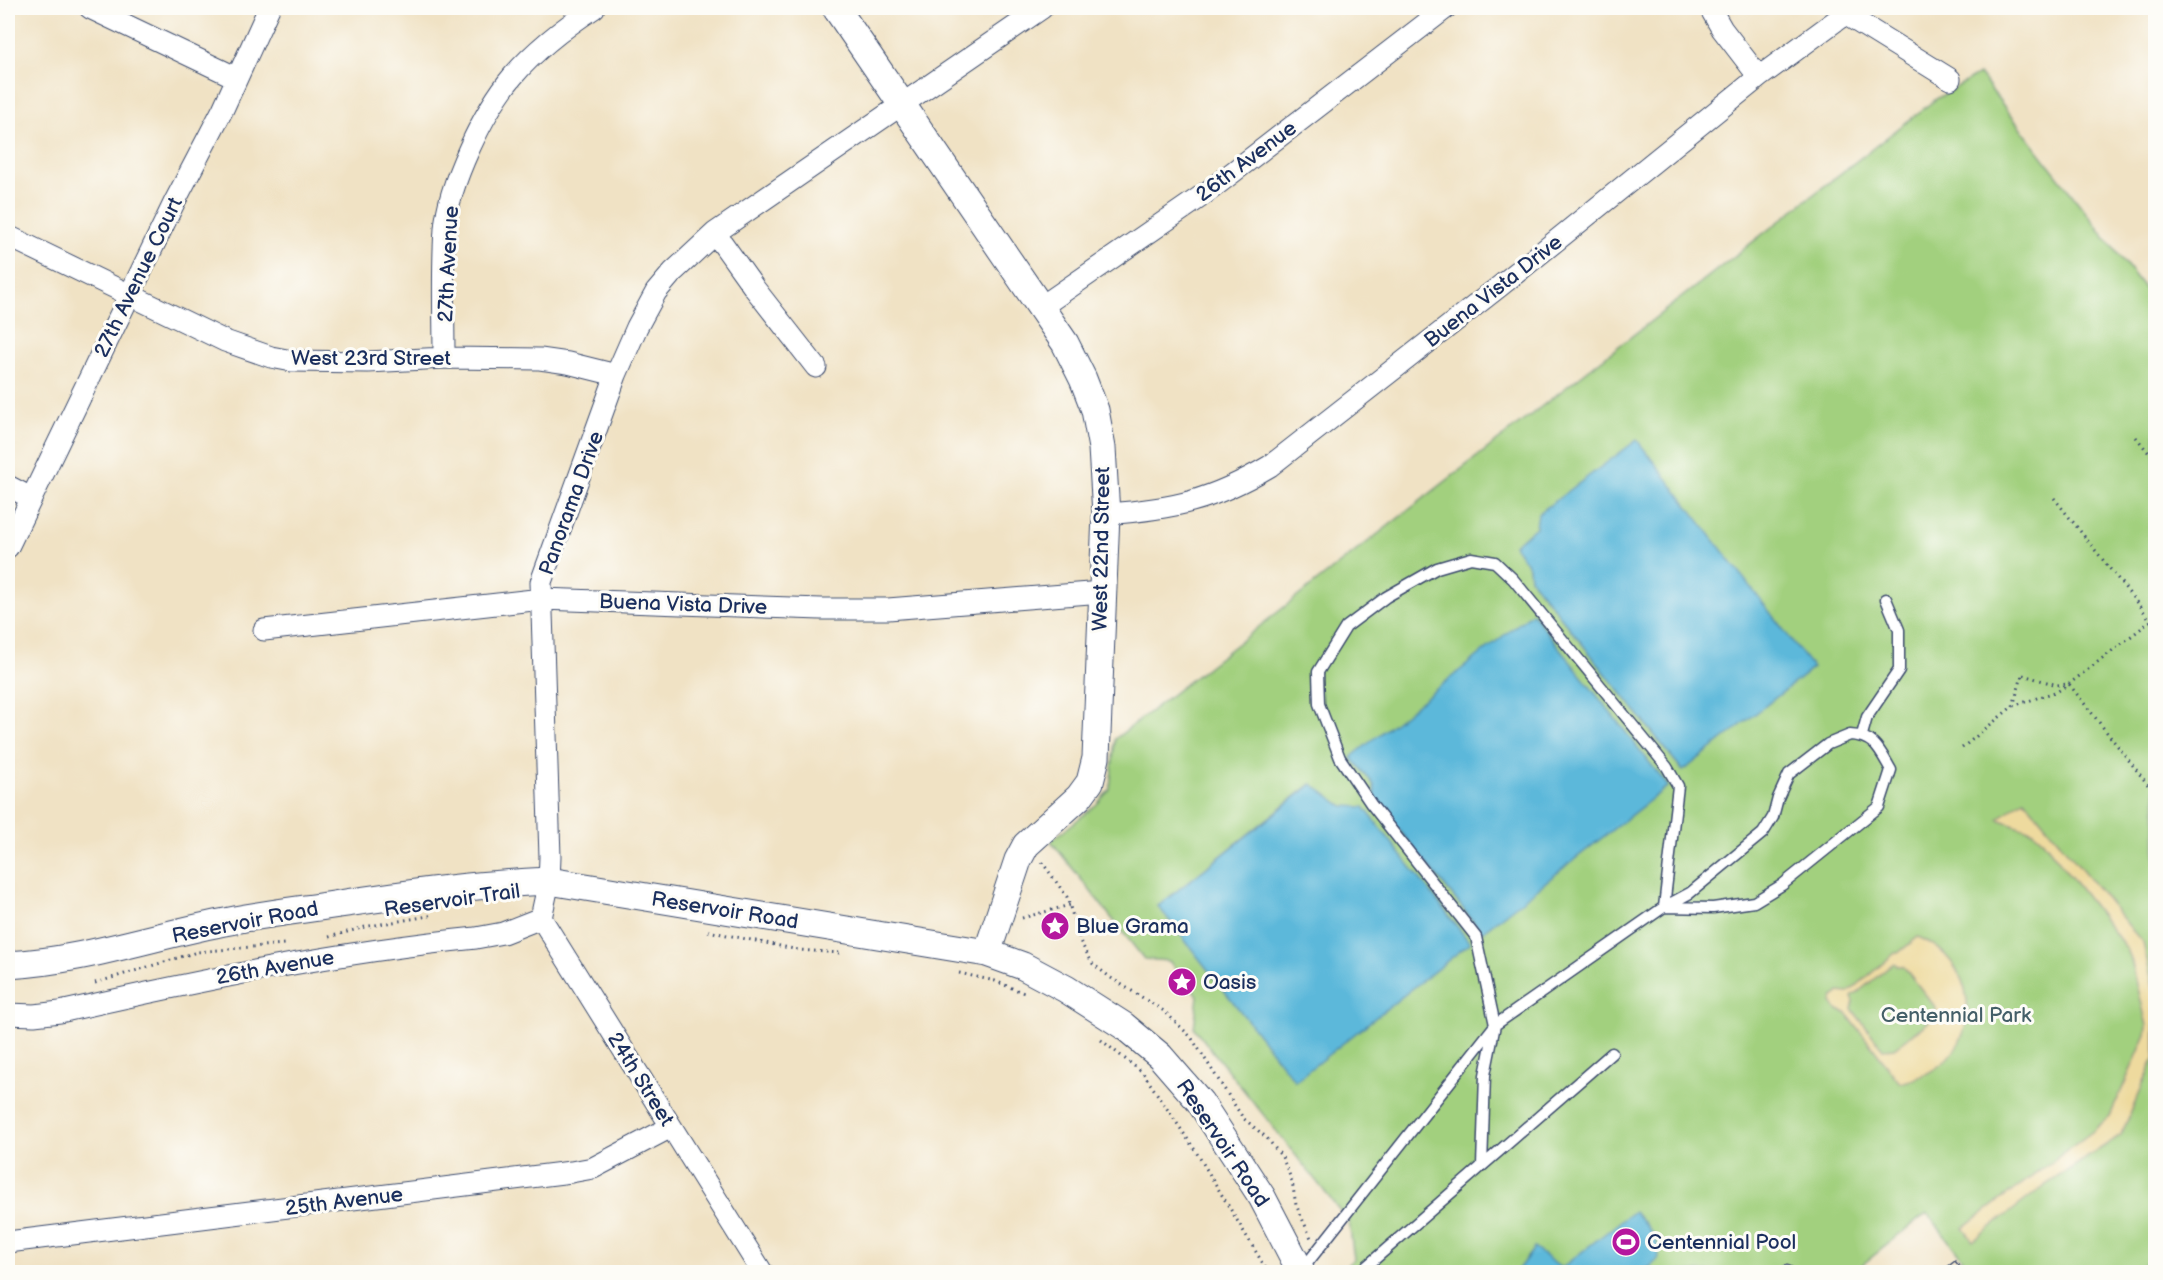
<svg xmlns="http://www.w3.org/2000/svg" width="2163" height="1280" viewBox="0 0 2163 1280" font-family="'Balsamiq Sans',sans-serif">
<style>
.green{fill:#a2d07e;stroke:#5e806e;stroke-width:1.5;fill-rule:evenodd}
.sand{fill:#eeda9e;stroke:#84847e;stroke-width:1.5;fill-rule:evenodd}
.water{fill:#5cb8da;stroke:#3c749c;stroke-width:1.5}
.building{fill:#d89c96}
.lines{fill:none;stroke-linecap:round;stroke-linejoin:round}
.service-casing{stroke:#3b4a6d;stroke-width:13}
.minor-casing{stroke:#3b4a6d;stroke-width:23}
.tertiary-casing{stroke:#3b4a6d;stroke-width:29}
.path{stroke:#3b4a6d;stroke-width:3;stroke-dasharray:1.5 4.5;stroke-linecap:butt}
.service{stroke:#fff;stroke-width:10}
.minor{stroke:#fff;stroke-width:21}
.tertiary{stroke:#fff;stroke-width:27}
.labels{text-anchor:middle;stroke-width:6;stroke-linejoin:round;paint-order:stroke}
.street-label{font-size:21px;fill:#1b2f5e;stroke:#fdfcf7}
.poi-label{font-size:21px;fill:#1b2f5e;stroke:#fdfcf7;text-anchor:start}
.park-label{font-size:21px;fill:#445f68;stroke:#fdfcf7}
</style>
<rect width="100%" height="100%" fill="#fdfcf7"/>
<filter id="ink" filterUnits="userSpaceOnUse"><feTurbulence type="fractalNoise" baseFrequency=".0167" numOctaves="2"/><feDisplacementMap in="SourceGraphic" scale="12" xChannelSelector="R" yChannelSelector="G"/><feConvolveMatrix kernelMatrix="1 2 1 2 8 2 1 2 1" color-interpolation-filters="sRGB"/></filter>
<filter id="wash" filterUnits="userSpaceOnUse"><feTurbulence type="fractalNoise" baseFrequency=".008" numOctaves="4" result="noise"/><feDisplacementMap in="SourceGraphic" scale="24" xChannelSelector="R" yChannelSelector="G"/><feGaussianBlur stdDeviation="1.35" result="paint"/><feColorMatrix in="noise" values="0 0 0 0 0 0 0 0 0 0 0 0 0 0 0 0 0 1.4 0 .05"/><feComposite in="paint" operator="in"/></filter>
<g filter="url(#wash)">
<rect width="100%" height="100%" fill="#f0e2c4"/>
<path class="green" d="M1979 74 2155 302 2156 1255 2133 1272H1973L1927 1213 1853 1272H1338L1354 1259 1349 1222 1194 1028 1198 996 1169 961 1144 959 1051 841 1097 804 1110 789 1115 739 1936 99ZM1537 527 1683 771 1530 578 1529 567ZM1311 784 1343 806 1158 906ZM1374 785 1482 932 1376 801Z"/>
<path class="sand" d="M2024 799 2143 943 2155 995V1057L2121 1135 2044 1186 1973 1241 1963 1228 2093 1131 2110 1116 2146 1035 2147 1026 2131 959 2127 949 2040 837 2034 832 1998 819Z
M1918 937C1960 953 1980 1003 1959 1043 1948 1065 1923 1078 1900 1083L1846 1013 1837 1010 1832 1002 1833 998 1839 992 1848 993 1895 953H1898ZM1894 963 1898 966H1903L1936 1008 1935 1017 1894 1048 1883 1049 1852 1009 1854 1002 1852 997Z"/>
<path class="water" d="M1637 440 1813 668 1683 771 1530 578 1529 567 1514 545 1536 527 1538 514Z
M1532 613 1668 786 1482 932 1376 801 1374 785 1351 757Z
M1312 784 1343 806 1364 807 1470 943 1295 1081 1158 906Z
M1634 1211C1646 1226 1663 1240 1657 1260L1650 1267 1634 1272H1516L1534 1248 1561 1268Z"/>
<g id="blocks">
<path class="building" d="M1955 1261 1964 1272H1941Z"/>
</g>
</g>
<g filter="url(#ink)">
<use href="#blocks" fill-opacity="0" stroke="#3b4a6d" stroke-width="1.5"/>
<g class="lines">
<g class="service-casing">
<path id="service" d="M1850 735C1875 736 1880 751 1891 770L1879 807 1782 885 1754 902 1713 908 1664 907 1690 893 1763 833 1773 817 1778 798 1789 774 1828 744Z
M1862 735 1867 717 1899 670V630L1886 599
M1301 1271 1495 1025 1664 907 1678 786 1667 767 1513 579 1495 562 1471 558 1437 568 1386 597 1346 627 1318 672 1319 704 1340 758 1371 804 1476 937 1495 1025 1485 1075 1482 1166
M1360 1272 1612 1053
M1785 1272 1787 1271 1789 1272"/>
</g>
<g class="minor-casing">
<path id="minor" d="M90 8 237 78
M1710 8 1722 29 1759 77
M1845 14 1950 79
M715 233 755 289 816 367
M8 236 225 341 271 357 292 361 368 362 444 358 540 359 568 363 616 375
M1041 307 1206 193 1446 8
M444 358C444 315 442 272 445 229 448 185 484 110 513 76 536 49 565 27 594 8
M8 486 31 498
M1106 514C1174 509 1211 501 1270 466L1500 286 1759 77 1845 14 1851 8
M8 547 175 201 223 109 269 8
M264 630 542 599 821 609H888L1102 592
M8 1014 34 1015 60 1012C198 981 335 952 476 938L503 933 541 918
M8 1242 571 1172 593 1168 671 1127
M762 1272 541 918 549 881 550 857 541 582 616 375 637 327 656 292 673 272 715 233 1042 8"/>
</g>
<g class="tertiary-casing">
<path id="tertiary" d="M836 8 1065 343 1083 379 1095 410 1102 448 1106 514 1096 758 1090 782 1079 797 1026 845 1018 860 987 953
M8 965C84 961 155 935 230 921 264 914 299 910 333 905 405 894 476 884 549 881L987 953 1023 966 1066 989 1124 1026 1160 1056 1200 1102 1262 1197 1301 1272"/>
</g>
<path class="path" d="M2136 437 2156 462
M2054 498 2156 627
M2023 675 2057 685 2069 684 2156 795
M2013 706 2058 691 2069 684 2156 617
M1962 748 2013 706 2023 673
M1042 862 1067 897 1081 943 1093 964 1111 978 1164 1011 1191 1037 1243 1118 1267 1138 1282 1157 1292 1181 1296 1205 1311 1238
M1022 918 1070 905
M708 931 799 950 840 953
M329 937 369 926 434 915
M959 973 995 981 1024 993
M95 983 197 952 284 944
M1101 1040 1143 1073 1195 1150 1268 1272"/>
<use href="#service" class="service"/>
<use href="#minor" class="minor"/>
<use href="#tertiary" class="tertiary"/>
</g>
</g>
<defs>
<g id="sight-disc" transform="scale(1.5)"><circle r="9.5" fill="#b5179e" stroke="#fdfcf7"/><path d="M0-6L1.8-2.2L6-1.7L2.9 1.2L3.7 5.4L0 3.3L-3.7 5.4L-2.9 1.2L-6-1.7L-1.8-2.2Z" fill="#fff"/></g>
<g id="stadium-disc" transform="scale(1.5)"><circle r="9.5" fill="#b5179e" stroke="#fdfcf7"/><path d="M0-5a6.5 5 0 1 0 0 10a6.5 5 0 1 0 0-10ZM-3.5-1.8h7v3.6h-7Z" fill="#fff"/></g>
</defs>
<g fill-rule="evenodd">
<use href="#sight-disc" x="1055" y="926"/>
<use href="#sight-disc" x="1182" y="982"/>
<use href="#stadium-disc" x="1626" y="1242"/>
</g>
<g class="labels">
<g class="street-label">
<text transform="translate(1246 161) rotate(-37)" y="7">26th Avenue</text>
<text transform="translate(448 264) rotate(-87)" y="7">27th Avenue</text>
<text transform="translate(138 277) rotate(-64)" y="7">27th Avenue Court</text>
<text transform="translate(1493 291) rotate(-38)" y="7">Buena Vista Drive</text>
<text x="371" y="365">West 23rd Street</text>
<text transform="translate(571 503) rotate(-70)" y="7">Panorama Drive</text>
<text transform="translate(1101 549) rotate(-89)" y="7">West 22nd Street</text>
<text transform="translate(683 604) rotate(2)" y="7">Buena Vista Drive</text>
<text transform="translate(452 900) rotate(-8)" y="7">Reservoir Trail</text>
<text transform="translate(725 910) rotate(9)" y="7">Reservoir Road</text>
<text transform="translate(245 922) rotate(-11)" y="7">Reservoir Road</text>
<text transform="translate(275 967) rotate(-10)" y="7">26th Avenue</text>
<text transform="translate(641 1079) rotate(58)" y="7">24th Street</text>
<text transform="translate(1223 1143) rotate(56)" y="7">Reservoir Road</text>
<text transform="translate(344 1201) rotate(-7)" y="7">25th Avenue</text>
</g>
<g class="poi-label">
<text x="1076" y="933">Blue Grama</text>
<text x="1203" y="989">Oasis</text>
<text x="1647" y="1249">Centennial Pool</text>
</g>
<g class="park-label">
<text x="1956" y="1022">Centennial Park</text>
</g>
</g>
<rect width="2163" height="1280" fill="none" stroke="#fdfcf7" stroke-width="30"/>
</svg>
